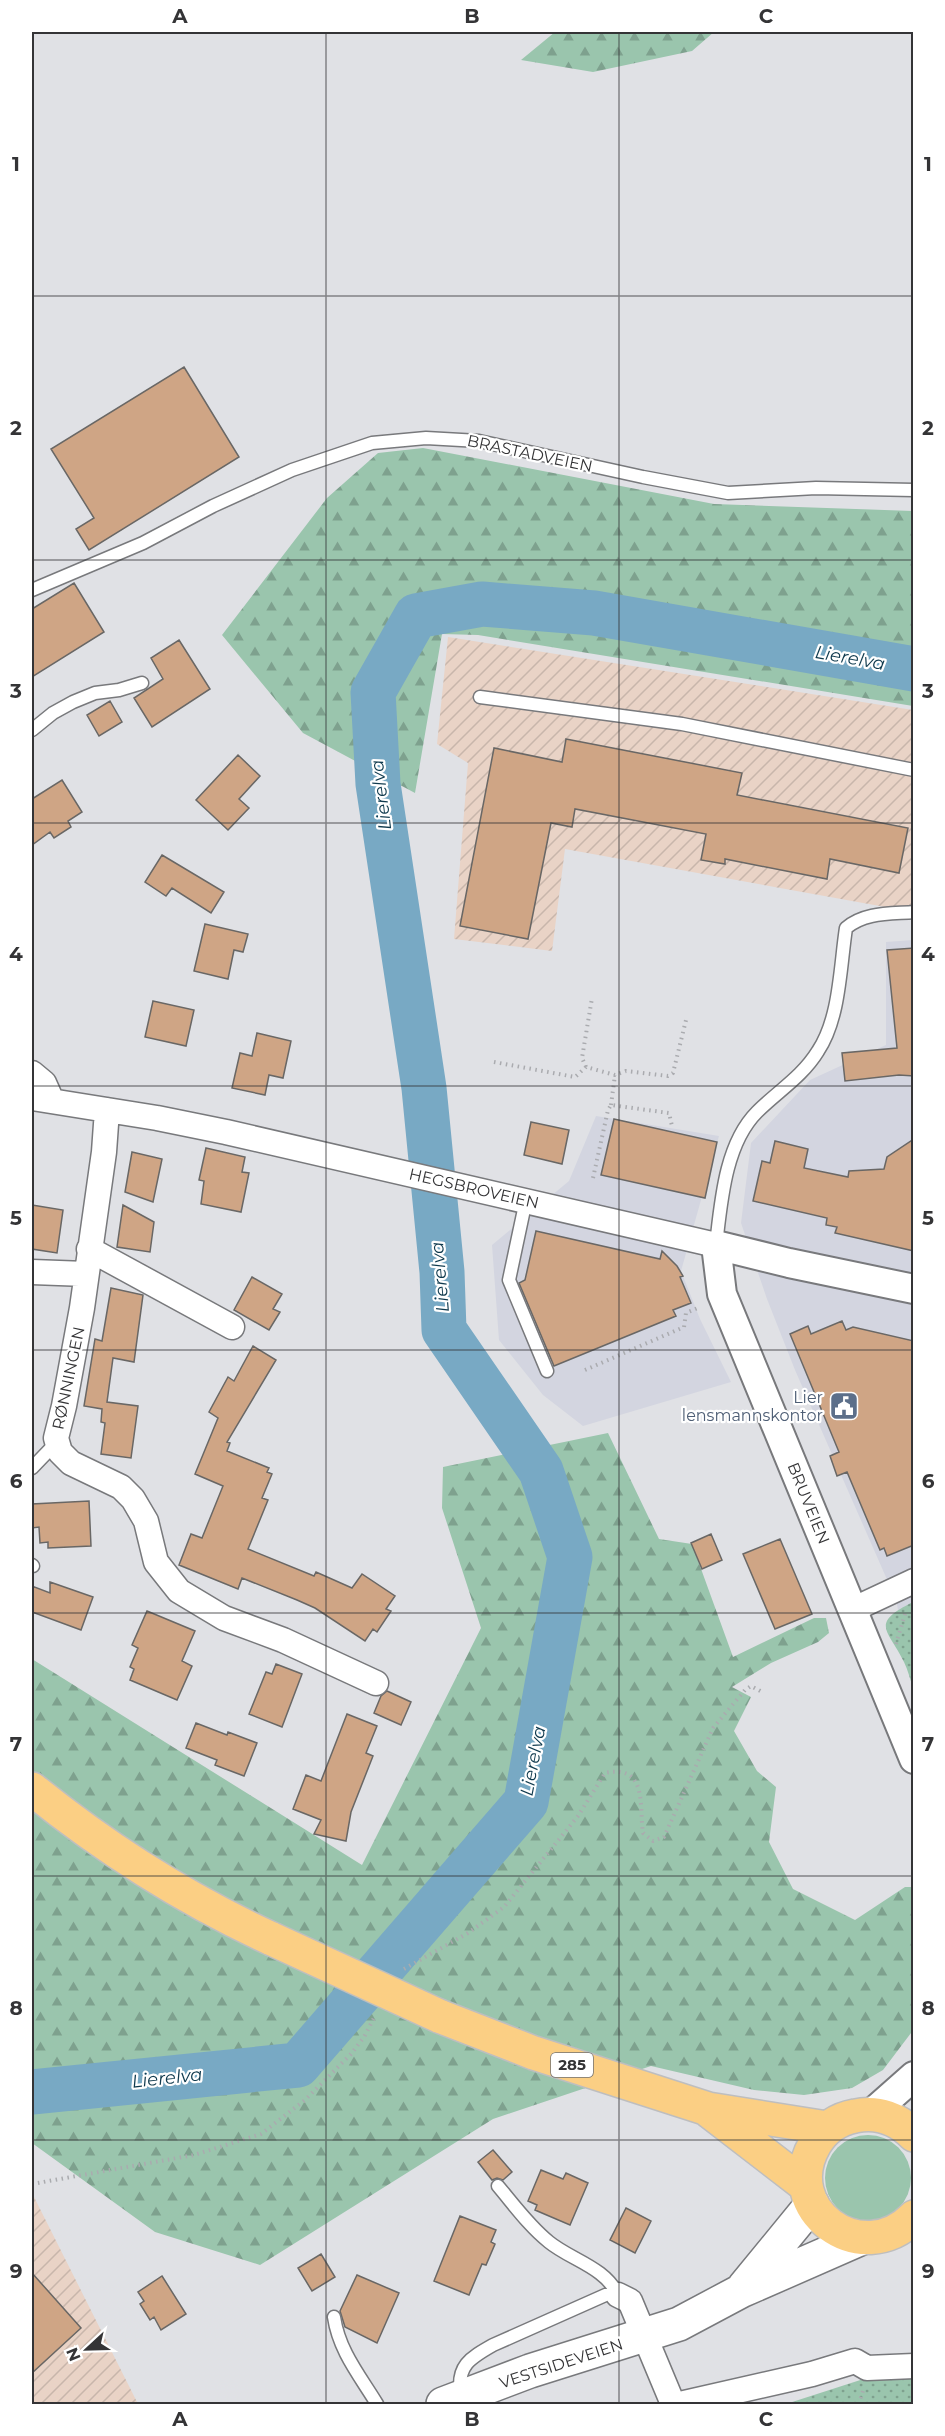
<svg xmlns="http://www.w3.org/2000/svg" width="945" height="2436" viewBox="0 0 945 2436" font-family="Montserrat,sans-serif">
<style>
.built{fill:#d3d5e0}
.industrial{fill:url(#industrial-furrows)}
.grass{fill:#9ac5ad}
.forest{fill:url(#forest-firs)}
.park{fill:url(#park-dots)}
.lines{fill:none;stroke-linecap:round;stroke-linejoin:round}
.river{stroke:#78a9c4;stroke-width:45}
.building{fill:#cfa585;stroke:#696765;stroke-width:1.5}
.service-casing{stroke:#78797c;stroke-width:15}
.minor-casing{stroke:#78797c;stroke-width:27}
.tertiary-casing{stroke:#78797c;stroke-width:32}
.secondary-casing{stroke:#78797c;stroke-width:36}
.primary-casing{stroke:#bebebf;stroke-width:36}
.path{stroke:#aaabaf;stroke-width:4;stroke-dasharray:1.5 4.5;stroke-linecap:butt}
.service{stroke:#fff;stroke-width:12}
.minor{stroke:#fff;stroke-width:24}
.tertiary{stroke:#fff;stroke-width:28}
.secondary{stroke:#fff;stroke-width:33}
.primary{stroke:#fbcf84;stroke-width:33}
.primary-bridge-casing{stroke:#bebebf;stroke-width:36;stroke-linecap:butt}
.primary-bridge{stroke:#fbcf84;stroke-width:33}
.grid{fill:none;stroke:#343436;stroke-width:1.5;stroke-opacity:0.55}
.labels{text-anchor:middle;stroke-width:4.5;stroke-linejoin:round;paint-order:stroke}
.shield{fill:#fff;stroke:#717172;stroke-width:1.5}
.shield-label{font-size:15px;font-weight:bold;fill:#343436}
.street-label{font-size:16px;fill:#343436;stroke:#fff}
.service-label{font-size:16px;fill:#4e5e75;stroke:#fff;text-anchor:end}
.water-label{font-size:18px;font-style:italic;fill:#0e394d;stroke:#fff}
.neatline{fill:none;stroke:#343436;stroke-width:2}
.grid-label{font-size:20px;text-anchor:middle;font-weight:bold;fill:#343436}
</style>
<defs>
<pattern id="industrial-furrows" width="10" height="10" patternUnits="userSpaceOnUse" patternTransform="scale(1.5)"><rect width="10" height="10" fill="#e9d3c6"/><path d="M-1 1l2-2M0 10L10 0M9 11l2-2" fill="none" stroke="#c8b6ab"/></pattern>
<pattern id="forest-firs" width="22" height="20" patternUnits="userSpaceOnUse" patternTransform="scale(1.5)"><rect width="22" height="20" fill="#9ac5ad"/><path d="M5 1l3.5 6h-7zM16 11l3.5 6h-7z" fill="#7ea18e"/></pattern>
<pattern id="park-dots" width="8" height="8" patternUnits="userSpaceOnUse" patternTransform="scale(1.5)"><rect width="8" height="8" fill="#9ac5ad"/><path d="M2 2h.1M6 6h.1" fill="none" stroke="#7ea18e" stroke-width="1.8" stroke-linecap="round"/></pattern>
</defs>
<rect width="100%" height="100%" fill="#e0e1e5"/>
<path class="built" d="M913 940V1681L896 1600 795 1370 767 1299 741 1223 751 1143 810 1080 886 1045V942Z
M596 1116 719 1136 681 1271 700 1319 731 1382 583 1426 543 1395 499 1340 492 1245 569 1181Z"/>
<path class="industrial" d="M448 637 913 710V912L565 849 552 951 454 939 468 763 437 744Z
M32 2193 138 2404H32Z"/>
<path class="grass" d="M825 2178a43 43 0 1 1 86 0a43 43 0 1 1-86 0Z"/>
<path class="forest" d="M555 32H714L692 51 593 72 521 60Z
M423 448 714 504 913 511V706L478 635 442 634 415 793 303 733 222 635 327 498 378 453Z
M608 1433 659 1539 692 1544 733 1657 814 1618H826L829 1633 818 1642 771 1663 732 1687 751 1697 734 1731 757 1771 776 1787 769 1842 793 1889 855 1920 905 1887H913V2027L911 2033 883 2070 852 2088 804 2095 754 2090 651 2066 493 2119 260 2265 155 2232 32 2143V1659L362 1865 481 1628 442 1508 443 1467Z"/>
<path class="park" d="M913 1602V1688C910 1679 908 1670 904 1662 888 1629 869 1624 913 1602Z
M913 2363V2404H786Z"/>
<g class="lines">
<path class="river" d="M32 2092 298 2065 526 1802 570 1557 541 1471 444 1330 442 1272 424 1088 378 784 373 692 416 616 482 604 594 613 914 669"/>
</g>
<path class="building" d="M184 367 239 457 89 550 76 529 94 518 51 449Z
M74 583 104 632 32 677V609Z
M179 640 210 689 152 727 134 698 163 679 151 658Z
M110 701 122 722 99 736 87 715Z
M566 739 742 773 737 795 908 828 899 873 830 859 827 879 725 859V864L701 860 706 834 575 809 572 827 551 823 528 939 460 926 494 748 562 762Z
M238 755 260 776 239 799 249 808 228 830 196 800Z
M62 780 82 812 68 821 71 827 54 838 50 832 32 845V799Z
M162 855 224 892 211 913 172 888 166 896 145 882Z
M205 924 248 934 243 952 234 950 228 979 194 971Z
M914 948V1076L899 1075 845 1081 842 1053 897 1048 887 950Z
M153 1001 194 1010 186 1046 145 1037Z
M257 1033 291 1041 283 1078 269 1075 265 1095 232 1088 240 1053 252 1056Z
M614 1119 717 1142 705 1198 601 1175Z
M531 1122 569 1130 562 1164 524 1155Z
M914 1139V1251L835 1233 837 1227 826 1225 827 1218 753 1201 762 1161 770 1163 775 1141 808 1149 804 1168 848 1177 849 1171 884 1169 887 1157Z
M206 1148 245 1157 242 1172 249 1173 241 1212 201 1204 204 1181 199 1180Z
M132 1152 162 1159 153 1202 125 1192Z
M32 1205 63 1210 57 1253 32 1249Z
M123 1205 154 1222 150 1252 117 1247Z
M536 1231 660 1259 662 1251 677 1266 683 1276 680 1277 691 1303 673 1310 676 1316 554 1366 519 1283 525 1280Z
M252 1277 282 1294 273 1309 280 1312 269 1330 234 1310Z
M111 1288 143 1295 134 1362 113 1358 107 1402 138 1406 131 1458 101 1454 105 1423 101 1422 102 1409 84 1406 95 1339 102 1341Z
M842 1321 846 1330 853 1327 914 1341V1545L887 1556 884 1548 880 1550 847 1472 837 1476 830 1456 839 1452 790 1334 808 1326 811 1334Z
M253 1346 276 1360 227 1442 230 1443 227 1451 269 1468 267 1472 272 1474 262 1498 268 1500 248 1549 314 1576 316 1572 352 1588 362 1574 395 1596 386 1609 391 1611 377 1632 373 1629 365 1641 315 1608 297 1600 242 1578 238 1589 179 1565 191 1534 202 1538 223 1486 195 1474 218 1418 209 1412 228 1377 234 1381Z
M89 1501 91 1546 48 1548V1542L40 1543 39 1527 32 1528V1504Z
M711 1534 722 1560 702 1569 691 1543Z
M780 1539 812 1614 775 1629 743 1554Z
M50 1582 93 1597 81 1630 32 1612V1586L50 1593Z
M147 1611 195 1631 182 1661 192 1666 177 1700 130 1680 134 1669 130 1667 138 1648 132 1645Z
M276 1664 302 1674 282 1727 249 1714 266 1672 272 1674Z
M387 1691 411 1702 401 1725 374 1713 381 1696Z
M347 1714 377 1726 366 1753 373 1756 351 1812 346 1841 314 1834 321 1820 293 1809 306 1775 321 1781Z
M196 1723 227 1735 228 1732 257 1743 244 1776 215 1765 217 1760 186 1748Z
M493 2150 512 2172 503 2180 497 2178 492 2180 478 2162Z
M541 2170 563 2179 566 2173 588 2183 570 2225 535 2210 537 2205 528 2201Z
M626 2208 651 2221 635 2253 610 2240Z
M460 2216 496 2230 491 2242 495 2244 486 2265 482 2264 469 2295 434 2281Z
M321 2254 335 2277 312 2291 298 2268Z
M32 2273 81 2328 32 2373Z
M357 2275 399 2293 377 2343 345 2327 340 2311Z
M162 2276 186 2314 161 2330 154 2317 150 2320 140 2304 144 2301 138 2292Z"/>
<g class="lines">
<g class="service-casing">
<path id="service" d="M32 590 143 543 213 506 292 470 372 443 426 438 479 441 643 477 728 493 816 488 914 490
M480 697 682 724 914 770
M32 730 53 713 73 702 95 693 119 690 142 683
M526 1200 509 1280 547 1371
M716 1245C721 1202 725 1144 757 1112 778 1091 802 1077 818 1051 840 1018 840 967 846 928 865 912 890 914 914 912
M32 1468 57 1442
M32 1565 33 1566
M498 2186C514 2205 529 2226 549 2242 571 2260 605 2267 618 2295
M334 2317C339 2351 360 2376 377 2404
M461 2395C456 2366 470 2358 493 2345L610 2293 618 2295"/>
</g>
<g class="minor-casing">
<path id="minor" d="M32 1073 44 1083 52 1101
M32 1098 157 1118 226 1132 716 1245
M107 1110 104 1152 82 1308 64 1406 56 1438 60 1452 71 1463 121 1487 133 1499 146 1521 156 1562 179 1591 224 1618 283 1640 376 1683
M89 1249 232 1327
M32 1272 86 1274
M852 1610 914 1581
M618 2295 630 2301 673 2404
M680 2404 812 2374 855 2361 867 2368 914 2366"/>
</g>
<g class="tertiary-casing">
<path id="tertiary" d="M914 1289 789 1263 716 1245 722 1294 914 1759
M871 2114 914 2076"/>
</g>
<g class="secondary-casing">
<path id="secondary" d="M744 2287 812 2204
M443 2404 530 2371 679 2324 741 2291 862 2238"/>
</g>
<g class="primary-casing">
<path id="primary" d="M32 1789C105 1848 185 1899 272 1939
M439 2016 534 2053 708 2109 827 2128
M709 2111 805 2185
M914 2135C898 2119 878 2111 855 2116 838 2119 824 2129 815 2144 777 2209 861 2271 914 2217"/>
</g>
<path class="path" d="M494 1062 575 1077 586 1067 615 1075 626 1071 668 1076 673 1073 687 1016
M586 1067 582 1058 592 998
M611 1105 615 1075
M593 1178 608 1110 611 1105 669 1113 672 1126
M585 1370 684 1327 686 1313 700 1307
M896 1644 906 1611
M404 1969 468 1933 504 1907 578 1816 605 1773C648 1764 639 1806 643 1833L653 1841 664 1837 713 1728 745 1690 751 1686 762 1692
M32 2184 194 2155 261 2134 305 2100 351 2054 364 2037 375 2016
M859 2404 863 2391"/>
<use href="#service" class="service"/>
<use href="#minor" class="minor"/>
<use href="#tertiary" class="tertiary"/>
<use href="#secondary" class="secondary"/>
<use href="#primary" class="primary"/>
<g class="primary-bridge-casing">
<path id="primary-bridge" d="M272 1939 439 2016"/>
</g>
<use href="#primary-bridge" class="primary-bridge"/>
</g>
<path class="grid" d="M326 32V2404M619 32V2404M32 296H914M32 560H914M32 823H914M32 1086H914M32 1350H914M32 1613H914M32 1876H914M32 2140H914"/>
<defs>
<g id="civic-square" transform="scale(1.5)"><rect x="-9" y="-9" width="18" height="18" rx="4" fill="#5c6f8a" stroke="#fff"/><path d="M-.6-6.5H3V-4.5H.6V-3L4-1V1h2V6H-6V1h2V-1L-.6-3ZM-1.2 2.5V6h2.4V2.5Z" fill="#fff"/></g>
</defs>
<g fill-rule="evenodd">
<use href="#civic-square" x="844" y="1406"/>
</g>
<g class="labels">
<rect class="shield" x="551" y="2053" width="42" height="24" rx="4.5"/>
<g class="shield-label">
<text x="572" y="2070">285</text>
</g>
<g class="street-label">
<text transform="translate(530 453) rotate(12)" y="6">BRASTADVEIEN</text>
<text transform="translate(474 1188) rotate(13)" y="6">HEGSBROVEIEN</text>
<text transform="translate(68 1378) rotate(-78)" y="6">RØNNINGEN</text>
<text transform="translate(809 1503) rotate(68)" y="6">BRUVEIEN</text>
<text transform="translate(561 2363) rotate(-18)" y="6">VESTSIDEVEIEN</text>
</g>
<g class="service-label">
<text x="823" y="1403">Lier<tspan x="823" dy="18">lensmannskontor</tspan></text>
</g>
<g class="water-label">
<text transform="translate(850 658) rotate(10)" y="6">Lierelva</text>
<text transform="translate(381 795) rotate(-97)" y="6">Lierelva</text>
<text transform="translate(440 1277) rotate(-95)" y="6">Lierelva</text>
<text transform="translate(533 1761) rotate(-79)" y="6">Lierelva</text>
<text transform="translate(167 2078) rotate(-6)" y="6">Lierelva</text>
</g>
</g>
<rect width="945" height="2436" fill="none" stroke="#ffffff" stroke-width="66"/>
<g transform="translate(87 2349) rotate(248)" stroke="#ffffff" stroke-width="4.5" paint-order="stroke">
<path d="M0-4.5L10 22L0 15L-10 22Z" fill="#343436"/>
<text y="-9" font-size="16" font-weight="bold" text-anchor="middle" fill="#343436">N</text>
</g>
<rect x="33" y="33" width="879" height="2370" class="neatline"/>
<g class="grid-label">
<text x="180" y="23">A</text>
<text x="472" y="23">B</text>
<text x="766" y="23">C</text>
<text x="16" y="171">1</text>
<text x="928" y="171">1</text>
<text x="16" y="435">2</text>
<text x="928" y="435">2</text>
<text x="16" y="698">3</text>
<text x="928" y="698">3</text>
<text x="16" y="961">4</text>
<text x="928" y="961">4</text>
<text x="16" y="1225">5</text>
<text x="928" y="1225">5</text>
<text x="16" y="1488">6</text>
<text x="928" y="1488">6</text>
<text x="16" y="1751">7</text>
<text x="928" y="1751">7</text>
<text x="16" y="2015">8</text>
<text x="928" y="2015">8</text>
<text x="16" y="2278">9</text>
<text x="928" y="2278">9</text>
<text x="180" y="2426">A</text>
<text x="472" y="2426">B</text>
<text x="766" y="2426">C</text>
</g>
</svg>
